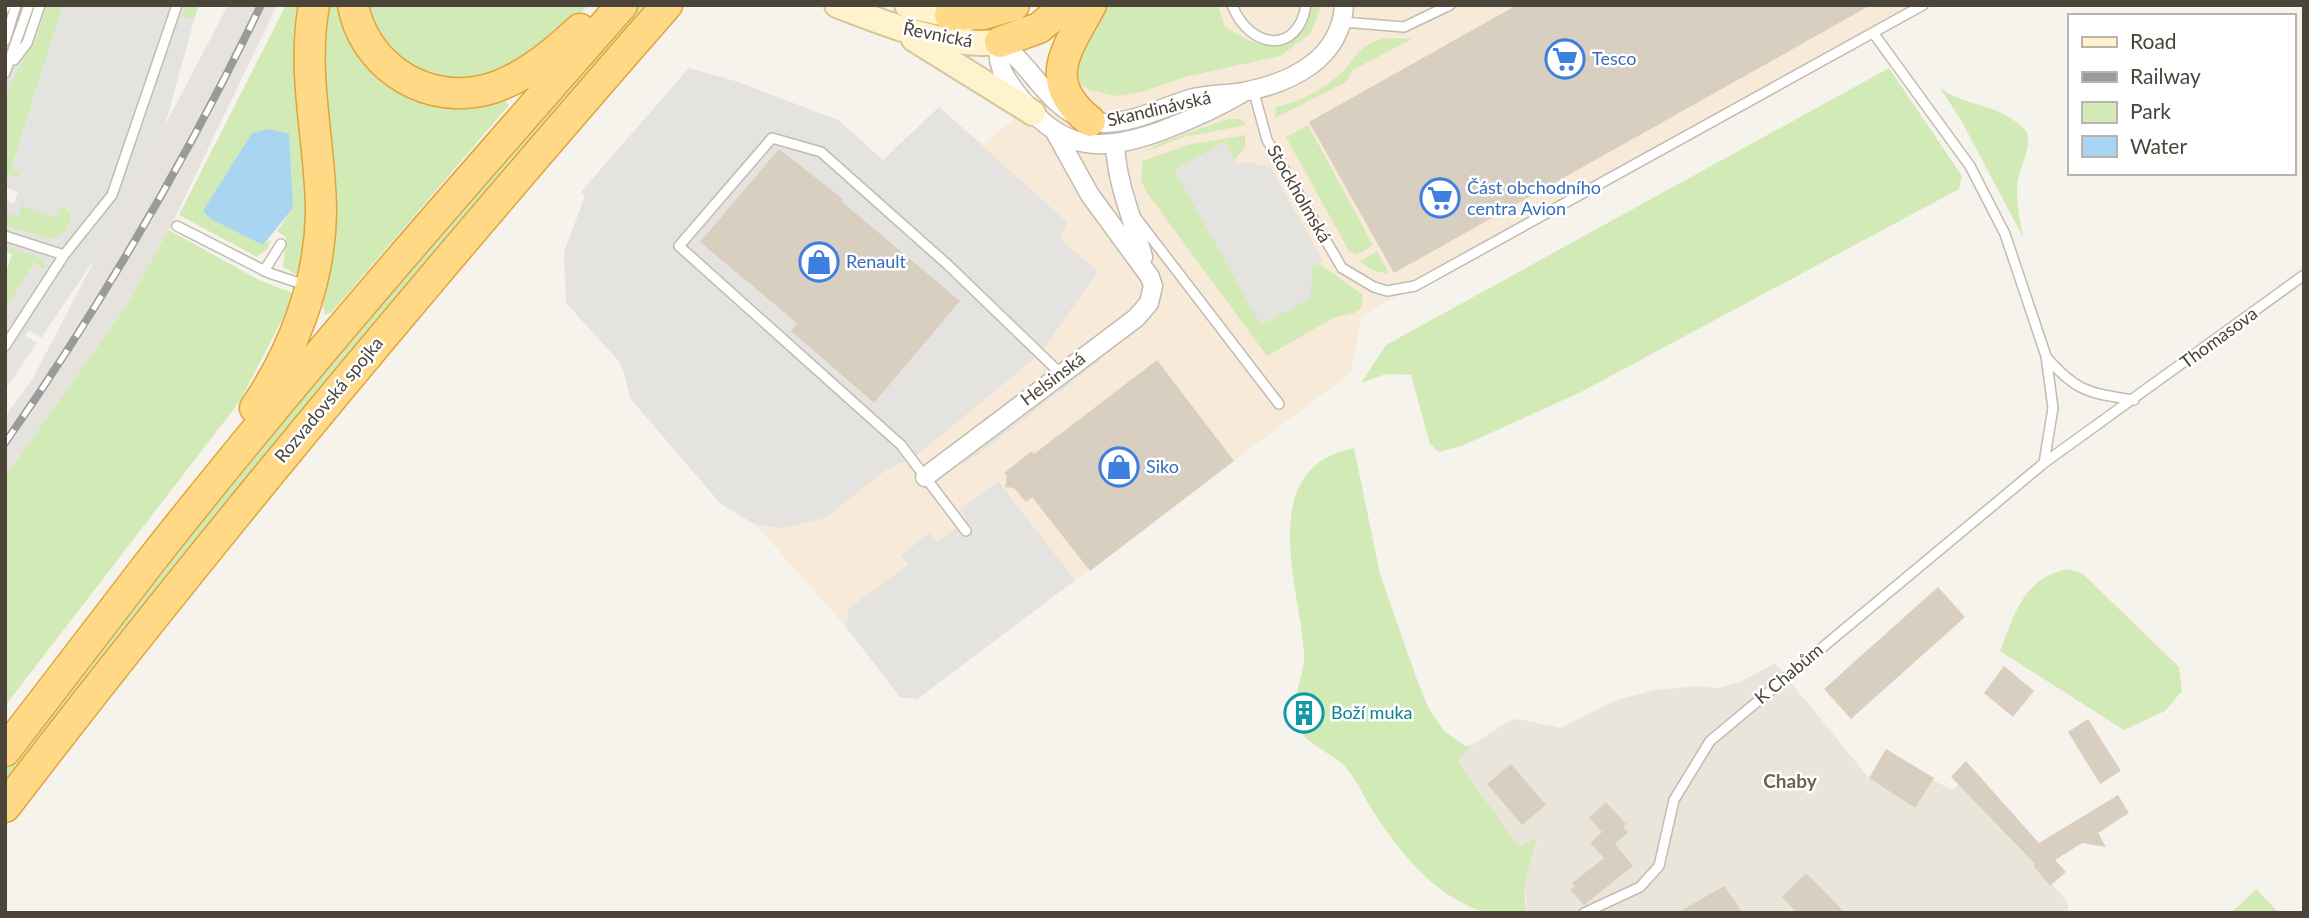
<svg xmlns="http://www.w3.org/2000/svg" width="2309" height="918" viewBox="0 0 2309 918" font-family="Lato,sans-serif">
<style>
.residential{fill:#eae5da}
.commercial{fill:#f7ead8}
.industrial{fill:#e6e2dd}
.green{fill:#d2eab5}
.parking{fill:#e5e3e0;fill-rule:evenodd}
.water{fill:#a9d4f2}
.building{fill:#d8cfc1}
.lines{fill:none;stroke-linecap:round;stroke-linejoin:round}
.service-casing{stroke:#c2bbae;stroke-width:12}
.minor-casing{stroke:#c2bbae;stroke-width:21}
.secondary-casing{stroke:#d6c79b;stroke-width:28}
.trunk-casing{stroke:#e0a43c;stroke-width:33}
.service{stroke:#fff;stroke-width:9}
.minor{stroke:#fff;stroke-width:18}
.secondary{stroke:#fff3cd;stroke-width:24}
.trunk{stroke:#ffd985;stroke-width:30}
.rail-casing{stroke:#9a9a9a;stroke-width:8}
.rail{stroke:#fff;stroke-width:5;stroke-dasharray:16;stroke-linecap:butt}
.labels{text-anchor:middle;stroke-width:5;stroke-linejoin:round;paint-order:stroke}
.street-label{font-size:18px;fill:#4b4439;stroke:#fff}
.shop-label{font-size:18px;fill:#366cbe;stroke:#fff;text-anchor:start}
.culture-label{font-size:18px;fill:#0d838f;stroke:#fff;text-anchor:start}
.neighbourhood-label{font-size:19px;font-weight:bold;fill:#6e6250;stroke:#fff}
</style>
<rect width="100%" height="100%" fill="#f6f3ec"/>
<path class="residential" d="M1775 663 1869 778 1915 808 1932 780 1953 790 1959 785 2035 864 2033 867 2049 885 2052 884 2068 902V913H1522L1526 909 1525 873 1533 857 1537 839 1519 848 1456 761 1472 745 1509 721 1518 719 1560 728 1614 701 1654 690 1698 686 1716 688 1738 683Z"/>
<path class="commercial" d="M1106 5H1916L1361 316 1351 373 917 699 900 697 846 627 756 525 721 504 630 398 624 372 618 360 566 303 564 252 585 196 581 192 689 68 735 81 838 120 883 160 939 107 983 145 1080 63Z"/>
<path class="industrial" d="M228 5H277L169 230 127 305 5 477V417L33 378Z"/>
<path class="green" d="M46 5H63L12 167 24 171 17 178 5 174V101L12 80 36 38Z
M186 5H199L194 20 181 16Z
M286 5H300L294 67 309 213 300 272 295 274 283 267 286 238 277 231 293 208 263 245 271 239 268 248 257 257 179 215Z
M325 5H340L371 70 396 89 477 106 505 101 509 105 332 312 325 315 323 307 332 239 319 69Z
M367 5H588C571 24 551 48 529 60 487 83 423 87 388 48 377 36 373 21 367 5Z
M638 5H649L431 256 208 524 5 786V771L202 518 310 387Z
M1103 5H1218L1225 27C1236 33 1248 41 1260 44 1286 49 1306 29 1312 5H1321L1311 33 1280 56 1184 77 1142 92 1117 96 1089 90 1081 84 1073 64Z
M1386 38 1412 39 1353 70 1346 82 1275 118 1276 107C1300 101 1322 91 1340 74 1359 56 1358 44 1386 38Z
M1889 68 1962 176 1959 189 1579 393 1464 445 1439 452 1430 444 1411 375 1386 374 1361 383 1386 345Z
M1940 88C1971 109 2002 103 2027 132 2031 151 2021 163 2018 181 2015 199 2020 219 2023 237L1961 120Z
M1228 119H1240L1246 125 1184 137 1144 152 1162 142Z
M1308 125 1373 245 1357 255 1349 251 1286 137Z
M1245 135V148L1234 160 1225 143 1174 170 1312 266 1318 263 1363 295 1361 308 1354 313 1335 317 1267 356 1145 190 1141 179 1143 161 1187 145Z
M25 195 24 207C40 206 67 197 72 218L65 232 52 240 5 226V212L18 216Z
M169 230 259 280 295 294 240 401 5 706V477L127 305Z
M6 246 39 257 46 266 45 270 34 263 5 310V275L12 254 5 252Z
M1377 251 1389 274 1372 270 1360 261Z
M1354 448 1380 574 1416 677 1429 709 1444 731 1465 746 1472 745 1457 761 1519 847 1537 838C1531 866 1521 879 1526 910L1522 913C1511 913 1496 915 1485 912 1437 899 1398 851 1373 811 1364 798 1358 782 1348 770 1335 753 1304 745 1297 725 1288 702 1306 675 1304 652 1299 583 1255 468 1354 448Z
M2067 569 2082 573 2179 667 2182 691 2165 711 2124 730 2000 651C2015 613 2023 579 2067 569Z
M2256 889 2279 913H2231Z"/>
<path class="parking" d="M5 5H46L36 38 12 80 5 101Z
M63 5H186L181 16 194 20 164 129 103 247 41 338 29 330 25 335 37 343 5 390V310L34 263 44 270 46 266 39 257 5 246V226L52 240 65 232 72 218 69 210 62 205 57 218 23 207 26 195 18 216 5 212V201L14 203 18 192 5 187V174L17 178 23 174 12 168Z
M689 68 735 81 838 120 883 160 939 107 1067 222 1060 239 1098 271 1041 353 912 459 886 470 825 518 784 528 756 525 721 504 630 398 624 372 618 360 566 303 564 252 585 196 581 192ZM779 149 843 199 841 201 960 301 874 403 791 331 797 323 701 242Z
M1224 142 1237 165 1247 162 1270 167 1323 261 1312 267 1311 298 1261 325 1174 170Z
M1097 355 1101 360 965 464 960 459Z
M998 481 1075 580 917 699 900 697 846 627 849 608 908 565 901 555 930 533 938 542 967 520 960 510Z"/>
<path class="water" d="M269 129 289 134 293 208 263 245 211 219 203 211 252 133Z"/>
<path class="building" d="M1517 5H1871L1394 273 1309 122Z
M779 149 843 199 841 201 960 301 874 403 791 331 797 323 700 242Z
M1157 360 1234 461 1090 571 1032 497 1026 502 1014 488 1005 487 1007 476 1004 473 1032 451 1034 454Z
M1938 587 1965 617 1851 719 1824 689Z
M2004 666 2034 691 2013 717 1984 693Z
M2088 719 2121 771 2100 784 2068 732Z
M1886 749 1934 778 1915 808 1869 778Z
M1966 761 2039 843 2118 795 2129 813 2098 833 2106 847 2082 843 2055 860 2066 872 2050 886 2033 866 2035 864 1951 777Z
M1511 764 1546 805 1522 825 1487 784Z
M1606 802 1626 824 1623 827 1628 832 1615 844 1633 866 1584 905 1570 890 1575 886 1572 883 1604 858 1590 843 1602 832 1589 818Z
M1806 873 1826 893 1845 913H1797L1782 897Z
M1724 886 1743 913H1677Z"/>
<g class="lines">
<g class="service-casing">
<path id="service" d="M1232 5C1250 50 1298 55 1306 5
M5 8 6 5
M1343 22 1404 27 1450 5
M1874 34 1970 166 2005 234 2046 356 2053 408 2044 463
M5 41 16 5
M14 60 27 43 40 5
M5 73 29 5
M1253 89 1267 140 1342 268 1374 287 1387 291 1415 286 1923 5
M1137 219 1279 404
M177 226 269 273 305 285
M5 236 64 255
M264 271 281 244
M5 346 64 255 112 195 177 5
M2047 358C2078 393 2090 393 2134 400
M966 531 901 445 679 246 772 138 821 152 948 265 1060 373
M1584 913 1640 887 1659 866 1674 800 1710 741 2044 463 2304 275"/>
</g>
<g class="minor-casing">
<path id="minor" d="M1244 92C1217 108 1190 120 1161 131 1102 152 1064 152 1022 100 1008 82 994 66 1000 42 1032 66 1047 106 1086 120 1119 131 1159 108 1190 99 1207 94 1226 95 1243 92 1291 83 1341 59 1344 5
M1115 145C1117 185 1133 219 1143 257
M925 477 1136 318 1149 303 1153 286 1150 277 1090 195 1055 132"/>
</g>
<g class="secondary-casing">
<path id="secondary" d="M837 5C888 25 945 48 1000 42
M907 5 967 19
M914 39 1033 113"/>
</g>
<g class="trunk-casing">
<path id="trunk" d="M353 5C363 61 418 101 475 92 515 86 551 56 580 29
M950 15 983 14 1014 5
M1000 42 1039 28 1067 5
M1090 121C1039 81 1068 48 1091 5
M255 408C293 352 320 282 321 213 321 143 301 76 314 5
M5 751C53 688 101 625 150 562 300 371 461 188 622 5
M5 807C216 531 439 266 667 5"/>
</g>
<use href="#service" class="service"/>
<use href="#minor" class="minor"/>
<use href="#secondary" class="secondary"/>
<use href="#trunk" class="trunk"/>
<g class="rail-casing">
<path id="rail" d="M5 443C102 304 187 158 261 5"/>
</g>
<use href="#rail" class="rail"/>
</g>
<defs>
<g id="supermarket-ring" transform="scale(2.0125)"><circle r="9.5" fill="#fff" stroke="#3f7fe0" stroke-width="1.5"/><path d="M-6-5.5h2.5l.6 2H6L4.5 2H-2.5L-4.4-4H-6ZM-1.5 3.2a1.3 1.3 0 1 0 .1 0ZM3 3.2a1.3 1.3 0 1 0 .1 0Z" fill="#3f7fe0"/></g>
<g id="shop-ring" transform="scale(2.0125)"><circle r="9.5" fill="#fff" stroke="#3f7fe0" stroke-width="1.5"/><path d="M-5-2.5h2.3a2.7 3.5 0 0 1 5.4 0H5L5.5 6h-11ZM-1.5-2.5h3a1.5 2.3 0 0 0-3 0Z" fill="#3f7fe0"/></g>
<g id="building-ring" transform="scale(2.0125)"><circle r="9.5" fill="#fff" stroke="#0f9aa8" stroke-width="1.5"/><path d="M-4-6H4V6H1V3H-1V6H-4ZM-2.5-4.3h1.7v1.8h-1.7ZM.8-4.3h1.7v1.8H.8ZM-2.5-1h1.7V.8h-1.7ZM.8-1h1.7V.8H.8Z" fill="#0f9aa8"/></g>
</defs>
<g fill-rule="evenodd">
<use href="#supermarket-ring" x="1565" y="59"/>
<use href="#supermarket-ring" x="1440" y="198"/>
<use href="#shop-ring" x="819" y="262"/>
<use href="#shop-ring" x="1119" y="467"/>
<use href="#building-ring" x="1304" y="713"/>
</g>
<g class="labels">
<g class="street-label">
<text transform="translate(938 35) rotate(11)" y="6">Řevnická</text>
<text transform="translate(1159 109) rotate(-13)" y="6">Skandinávská</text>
<text transform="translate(1299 194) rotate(60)" y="6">Stockholmská</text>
<text transform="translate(2219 338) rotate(-36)" y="6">Thomasova</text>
<text transform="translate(1053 379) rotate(-37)" y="6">Helsinská</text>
<text transform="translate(329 400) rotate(-50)" y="6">Rozvadovská spojka</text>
<text transform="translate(1789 674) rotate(-40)" y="6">K Chabům</text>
</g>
<g class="shop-label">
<text x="1592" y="65">Tesco</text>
<text x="1467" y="194">Část obchodního<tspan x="1467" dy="21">centra Avion</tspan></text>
<text x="846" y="268">Renault</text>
<text x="1146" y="473">Siko</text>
</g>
<g class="culture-label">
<text x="1331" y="719">Boží muka</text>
</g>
<g class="neighbourhood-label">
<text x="1790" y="788">Chaby</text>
</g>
</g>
<rect width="2309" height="918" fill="none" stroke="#4b4439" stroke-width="14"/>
<rect x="2068" y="14" width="228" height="161" fill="#ffffff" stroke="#b7b4b0" stroke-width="2"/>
<rect x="2082" y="37" width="35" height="10" fill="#fff3cd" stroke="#b7b4b0" stroke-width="2"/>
<text x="2130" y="49" font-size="21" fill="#4b4439">Road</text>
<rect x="2082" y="72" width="35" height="10" fill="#9a9a9a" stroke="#b7b4b0" stroke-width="2"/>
<text x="2130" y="84" font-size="21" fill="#4b4439">Railway</text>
<rect x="2082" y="102" width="35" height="21" fill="#d2eab5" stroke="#b7b4b0" stroke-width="2"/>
<text x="2130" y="119" font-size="21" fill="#4b4439">Park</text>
<rect x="2082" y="136" width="35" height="21" fill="#a9d4f2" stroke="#b7b4b0" stroke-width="2"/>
<text x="2130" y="154" font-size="21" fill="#4b4439">Water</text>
</svg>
